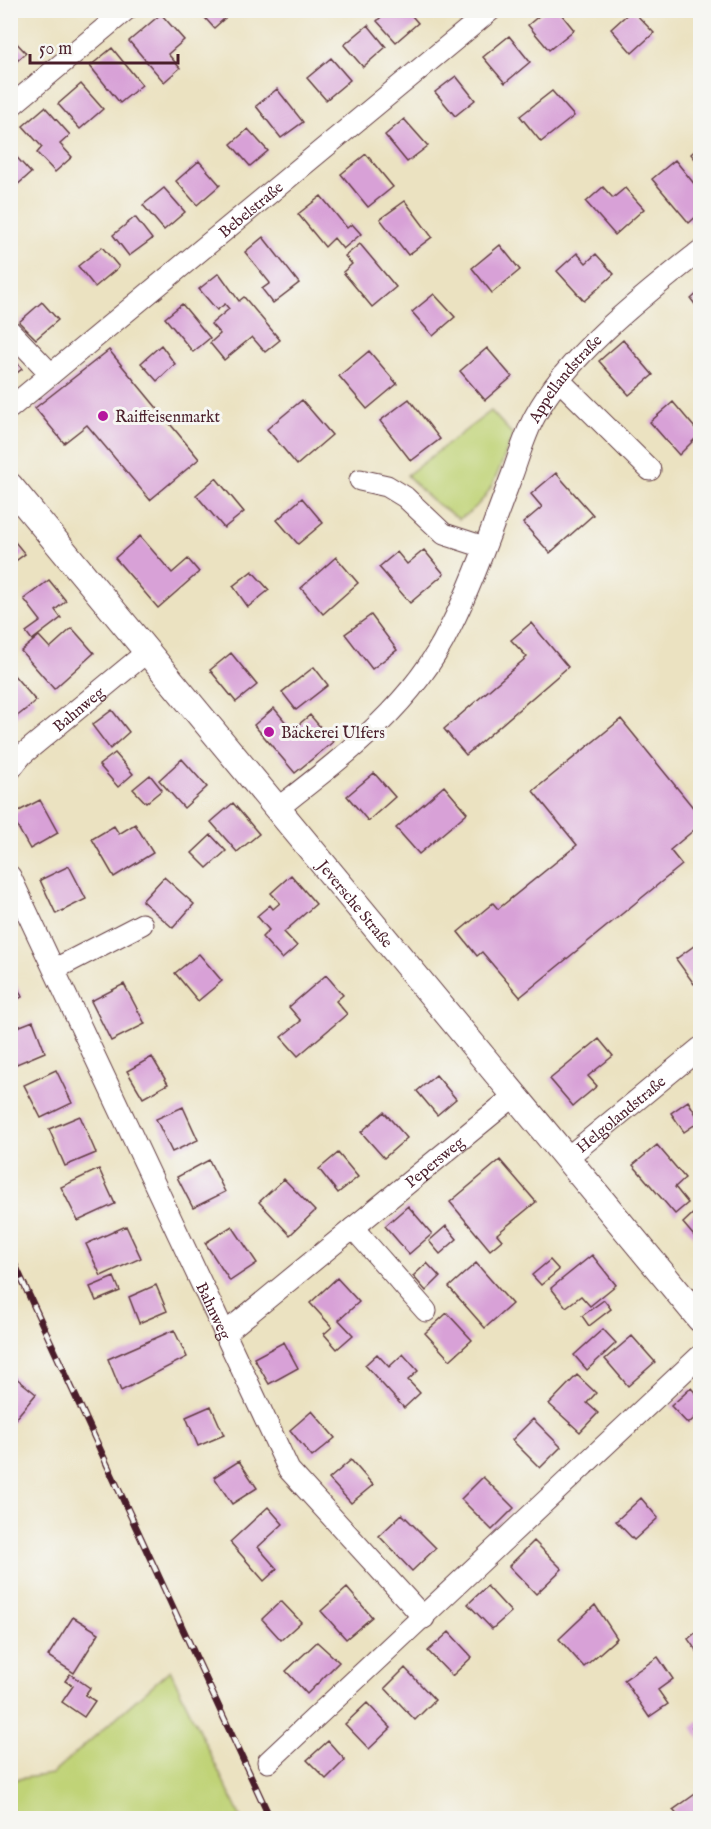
<svg xmlns="http://www.w3.org/2000/svg" width="711" height="1829" viewBox="0 0 711 1829" font-family="'IM FELL English',serif">
<style>
.green{fill:#c0d377;stroke:#857951;stroke-width:1.5}
.building{fill:#d8a1d7}
.lines{fill:none;stroke-linecap:round;stroke-linejoin:round}
.minor-casing{stroke:#623c42;stroke-width:23}
.tertiary-casing{stroke:#623c42;stroke-width:28}
.minor{stroke:#fff;stroke-width:21}
.tertiary{stroke:#fff;stroke-width:26}
.rail-casing{stroke:#4a1f2b;stroke-width:7}
.rail{stroke:#f6f6f2;stroke-width:4.5;stroke-dasharray:14;stroke-linecap:butt}
.poi-dot{fill:#b5179e;stroke:#f6f6f2;stroke-width:2}
.labels{text-anchor:middle;stroke-width:6;stroke-linejoin:round;paint-order:stroke}
.street-label{font-size:16px;fill:#4a1f2b;stroke:#f6f6f2}
.poi-label{font-size:16px;fill:#4a1f2b;stroke:#f6f6f2;text-anchor:start}
</style>
<rect width="100%" height="100%" fill="#f6f6f2"/>
<filter id="ink" filterUnits="userSpaceOnUse"><feTurbulence type="fractalNoise" baseFrequency=".0167" numOctaves="2"/><feDisplacementMap in="SourceGraphic" scale="12" xChannelSelector="R" yChannelSelector="G"/><feConvolveMatrix kernelMatrix="1 2 1 2 8 2 1 2 1" color-interpolation-filters="sRGB"/></filter>
<filter id="wash" filterUnits="userSpaceOnUse"><feTurbulence type="fractalNoise" baseFrequency=".008" numOctaves="4" result="noise"/><feDisplacementMap in="SourceGraphic" scale="24" xChannelSelector="R" yChannelSelector="G"/><feGaussianBlur stdDeviation="1.35" result="paint"/><feColorMatrix in="noise" values="0 0 0 0 0 0 0 0 0 0 0 0 0 0 0 0 0 1.4 0 .05"/><feComposite in="paint" operator="in"/></filter>
<g filter="url(#wash)">
<rect width="100%" height="100%" fill="#ebe2c1"/>
<path class="green" d="M491 411 513 435C499 467 493 501 459 519L429 498 407 475Z
M170 1670 241 1818H11V1780L52 1774Z"/>
<g id="blocks">
<path class="building" d="M198 10H234L214 28Z
M388 10H407L418 23 396 42 377 21Z
M546 10H558L574 30 549 50 528 25Z
M632 10 654 33 632 53 611 29Z
M161 14 184 40 168 54 180 68 164 82 129 41Z
M368 25 386 47 363 67 344 45Z
M10 36 26 53 10 67Z
M509 36 530 62 505 83 483 57Z
M112 48 142 85 120 103 90 66Z
M331 58 350 80 326 100 307 78Z
M456 76 475 100 455 116 435 92Z
M81 84 103 109 80 129 58 104Z
M277 89 303 122 281 138 256 106Z
M552 91 574 116 541 142 520 116Z
M45 107 70 135 60 144 72 157 55 172 37 153 42 147 23 126Z
M404 119 428 146 407 162 385 135Z
M248 129 268 151 250 166 231 144Z
M700 146V165L691 154Z
M10 150 31 173 10 191Z
M366 154 393 187 368 207 341 174Z
M675 160 700 191V213L689 223 652 179Z
M199 161 220 185 197 205 176 181Z
M603 187 613 198 625 188 644 209 615 235 586 202Z
M164 188 185 212 164 230 143 205Z
M321 196 347 228 352 224 361 234 343 249 334 238 325 247 298 214Z
M405 201 432 237 408 255 380 219Z
M135 217 152 239 129 256 113 235Z
M263 237 299 283 273 303 262 289 270 283 245 252Z
M360 244 396 287 372 307 343 272 352 264 345 256Z
M500 245 520 270 492 293 472 268Z
M102 247 119 267 95 287 78 266Z
M577 253 586 263 596 254 614 274 584 301 557 271Z
M219 273 239 301 244 297 280 340 265 352 252 337 224 360 210 343 220 334 211 324 229 309 225 304 217 310 199 289Z
M700 291V311L691 299Z
M434 294 455 317 433 336 412 312Z
M42 302 58 320 36 339 19 322Z
M182 304 210 338 193 352 165 318Z
M623 340 653 375 629 395 599 361Z
M161 345 175 364 157 381 141 363Z
M487 348 512 377 485 400 460 371Z
M109 350 199 459 150 500 87 425 64 443 35 408Z
M369 351 397 384 367 409 339 376Z
M10 354 22 369 10 378Z
M409 399 440 439 411 461 380 421Z
M302 400 332 435 297 465 267 429Z
M673 402 700 434 679 455 650 422Z
M556 473 593 515 550 553 523 523 542 507 531 494Z
M216 478 244 512 224 528 196 495Z
M302 498 323 523 298 544 277 520Z
M10 536 25 554 10 565Z
M140 536 172 573 188 559 199 572 158 608 115 558Z
M424 550 444 574 410 603 379 567 397 552 407 564Z
M336 557 358 583 323 614 301 588Z
M252 571 269 590 248 607 233 586Z
M49 580 66 601 55 610 61 618 32 640 26 632 41 621 24 599Z
M371 615 397 650 372 669 345 634Z
M531 623 568 667 466 755 444 729 527 657 511 640Z
M72 628 94 653 54 689 21 651 39 636 50 648Z
M231 653 257 685 236 702 210 670Z
M314 667 328 685 296 710 282 692Z
M12 673 36 701 10 722V674Z
M274 708 292 730 310 715 333 742 295 773 254 725Z
M112 710 129 732 110 749 92 725Z
M621 719 700 816V825L670 850 682 865 520 997 482 952 477 956 458 932 493 903 498 909 577 845 533 791Z
M115 753 133 774 118 787 99 765Z
M182 759 207 787 184 808 159 780Z
M374 773 395 797 368 821 347 796Z
M150 775 162 790 146 803 133 789Z
M444 786 467 813 419 854 396 828Z
M40 800 58 833 30 849 11 815Z
M233 803 259 834 237 852 211 822Z
M135 824 153 853 114 877 92 839 114 826 119 834Z
M211 835 226 851 207 868 192 853Z
M69 866 86 899 56 914 40 880Z
M291 875 316 904 284 932 297 946 282 959 262 937 269 930 257 916 270 905 273 909 280 903 271 893Z
M164 877 194 904 173 928 142 901Z
M698 943 700 946V979L694 984 676 959Z
M199 954 222 981 198 1001 175 973Z
M10 971 22 997 10 1003Z
M326 975 343 995 336 1001 347 1014 298 1056 281 1037 301 1021 289 1007Z
M124 984 145 1024 111 1041 91 1001Z
M33 1021 45 1052 12 1066 10 1030Z
M599 1039 613 1056 588 1076 597 1086 573 1106 550 1079Z
M152 1057 168 1084 143 1098 127 1071Z
M56 1070 72 1103 41 1118 24 1085Z
M436 1075 456 1099 437 1115 417 1091Z
M688 1101 700 1121 684 1132 671 1113Z
M183 1107 198 1140 172 1152 156 1119Z
M384 1112 407 1138 384 1158 361 1132Z
M80 1116 96 1153 65 1166 49 1129Z
M657 1145 685 1178 675 1187 688 1203 675 1214 633 1165Z
M338 1153 358 1177 338 1193 319 1169Z
M209 1160 225 1192 193 1208 177 1177Z
M500 1160 536 1202 497 1234 502 1240 490 1250 450 1202Z
M99 1169 115 1204 78 1221 61 1187Z
M284 1179 315 1211 290 1235 259 1202Z
M408 1206 432 1234 409 1254 385 1226Z
M700 1207V1243L683 1223Z
M126 1226 141 1258 101 1276 86 1244Z
M232 1226 257 1263 230 1281 205 1243Z
M446 1226 457 1239 440 1254 429 1241Z
M592 1255 616 1285 590 1306 581 1296 566 1307 551 1288Z
M550 1260 559 1270 541 1285 532 1275Z
M427 1263 440 1277 426 1291 413 1276Z
M476 1263 512 1304 485 1328 449 1287Z
M114 1277 120 1291 96 1301 90 1287Z
M337 1278 359 1302 339 1320 353 1335 337 1349 324 1334 332 1327 310 1303Z
M156 1285 167 1311 139 1323 129 1297Z
M604 1300 611 1309 589 1326 582 1316Z
M447 1313 472 1340 450 1360 425 1333Z
M603 1329 616 1343 587 1370 574 1355Z
M174 1330 187 1357 121 1391 108 1359Z
M632 1336 655 1362 628 1386 605 1359Z
M284 1342 298 1368 269 1384 254 1358Z
M377 1354 389 1367 403 1354 418 1371 408 1380 420 1393 404 1408 365 1365Z
M10 1373 36 1394 10 1425Z
M577 1375 596 1393 587 1403 598 1413 580 1432 549 1404Z
M691 1388 700 1398V1413L688 1424 671 1406Z
M211 1406 224 1435 198 1446 186 1417Z
M312 1411 335 1438 312 1457 290 1430Z
M533 1419 561 1447 540 1468 512 1440Z
M351 1460 373 1485 351 1503 329 1479Z
M239 1461 257 1488 232 1504 214 1477Z
M483 1477 514 1508 492 1530 461 1499Z
M641 1498 658 1518 634 1540 616 1521Z
M268 1507 283 1524 258 1547 277 1569 264 1581 230 1542Z
M402 1514 436 1548 412 1571 379 1536Z
M534 1541 562 1569 536 1594 509 1566Z
M487 1586 511 1612 492 1629 468 1604Z
M347 1588 372 1617 346 1639 321 1611Z
M281 1601 301 1622 281 1640 262 1619Z
M595 1605 617 1638 584 1667 559 1639Z
M73 1617 99 1633 74 1673 48 1656Z
M700 1629V1656L688 1639Z
M449 1632 472 1657 452 1676 428 1651Z
M317 1642 339 1662 307 1694 286 1671Z
M658 1657 673 1679 658 1690 668 1704 649 1717 624 1680Z
M405 1668 435 1700 415 1720 385 1688Z
M70 1674 90 1688 85 1695 95 1701 84 1717 62 1702 73 1686 65 1681Z
M367 1703 391 1728 369 1749 345 1724Z
M700 1720V1740L692 1727Z
M328 1741 345 1760 326 1779 307 1760Z
M698 1792 700 1796V1818H680L673 1810Z"/>
</g>
</g>
<g filter="url(#ink)">
<use href="#blocks" fill-opacity="0" stroke="#623c42" stroke-width="1.5"/>
<g class="lines">
<g class="minor-casing">
<g id="minor">
<path d="M10 107 126 10"/>
<path d="M10 331 51 374"/>
<path d="M559 380 650 470"/>
<path id="s1" d="M10 408 491 10"/>
<path d="M360 480 387 486 405 497 444 534 484 547"/>
<path id="s2" d="M10 770 22 755 148 651"/>
<path id="s3" d="M278 808C342 758 413 705 449 630 474 581 492 527 512 475 519 456 525 434 535 416 568 354 646 294 700 251"/>
<path id="s4" d="M10 876 289 1470 424 1618"/>
<path d="M55 969 142 924"/>
<path id="s5" d="M568 1157 700 1048"/>
<path d="M353 1228 426 1311"/>
<path id="s6" d="M224 1334 514 1096"/>
<path d="M268 1762 700 1356"/>
</g>
</g>
<g class="tertiary-casing">
<g id="tertiary">
<path id="s7" d="M10 486 700 1319"/>
</g>
</g>
<use href="#minor" class="minor"/>
<use href="#tertiary" class="tertiary"/>
<g class="rail-casing">
<path id="rail" d="M10 1254 270 1818"/>
</g>
<use href="#rail" class="rail"/>
</g>
</g>
<g class="poi-dot">
<circle cx="103" cy="416" r="6"/>
<circle cx="269" cy="732" r="6"/>
</g>
<g class="labels">
<g class="street-label">
<text dy="6" stroke="none"><textPath href="#s1" startOffset="312">Bebelstraße</textPath></text>
<text dy="6" stroke="none"><textPath href="#s3" startOffset="528">Appellandstraße</textPath></text>
<text dy="6" stroke="none"><textPath href="#s2" startOffset="92">Bahnweg</textPath></text>
<text dy="6" stroke="none"><textPath href="#s7" startOffset="542">Jeversche Straße</textPath></text>
<text dy="6" stroke="none"><textPath href="#s5" startOffset="68">Helgolandstraße</textPath></text>
<text dy="6" stroke="none"><textPath href="#s6" startOffset="272">Pepersweg</textPath></text>
<text dy="6" stroke="none"><textPath href="#s4" startOffset="480">Bahnweg</textPath></text>
</g>
<g class="poi-label">
<text x="115" y="422">Raiffeisenmarkt</text>
<text x="281" y="738">Bäckerei Ulfers</text>
</g>
</g>
<rect width="711" height="1829" fill="none" stroke="#f6f6f2" stroke-width="36"/>
<path d="M30 54v9h148v-9" fill="none" stroke="#4a1f2b" stroke-width="3"/>
<text x="39" y="54" font-size="18" fill="#4a1f2b" stroke="#f6f6f2" stroke-width="4.5" paint-order="stroke">50 m</text>
</svg>
